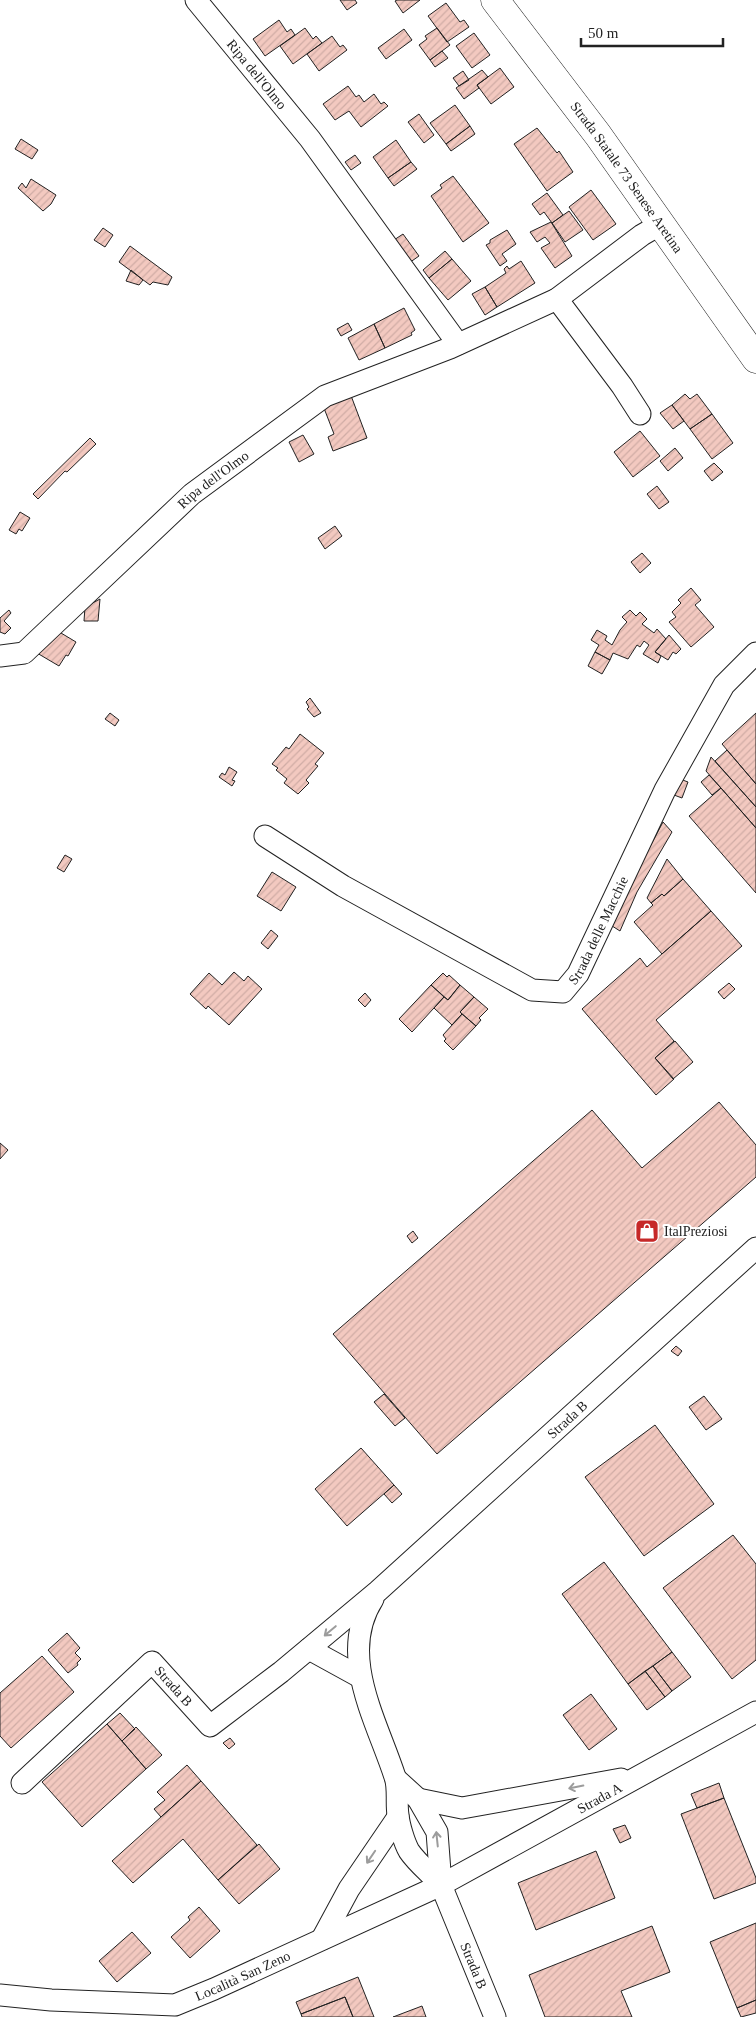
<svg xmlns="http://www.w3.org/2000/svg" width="756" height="2017" viewBox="0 0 756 2017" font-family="'Times New Roman',serif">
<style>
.building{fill:url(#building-hatch);stroke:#222}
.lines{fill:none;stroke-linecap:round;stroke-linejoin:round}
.minor-casing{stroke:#222;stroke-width:23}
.major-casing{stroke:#222;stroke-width:29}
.minor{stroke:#fff;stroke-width:21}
.major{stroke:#fff;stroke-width:28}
.oneway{stroke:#9c9c9c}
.labels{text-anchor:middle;stroke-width:4;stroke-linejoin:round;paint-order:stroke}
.street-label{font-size:14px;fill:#222;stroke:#fff}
.poi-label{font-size:14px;fill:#222;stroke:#fff;text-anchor:start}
</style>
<defs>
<pattern id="building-hatch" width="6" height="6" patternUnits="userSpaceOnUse" patternTransform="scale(1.25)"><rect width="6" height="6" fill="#f3c9c0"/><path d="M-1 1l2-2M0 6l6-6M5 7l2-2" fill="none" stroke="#d0aca5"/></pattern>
</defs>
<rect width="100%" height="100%" fill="#fff"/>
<path class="building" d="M340 0H355L357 3 347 10Z
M397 0H420L403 13 395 1Z
M446 3 460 22 464 20 469 27 447 42 428 16Z
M279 20 287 32 291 29 295 35 265 56 253 39Z
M305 28 313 39 316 36 322 43 293 64 280 46Z
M437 28 450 45 430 60 419 45 427 39 425 36Z
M404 29 412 40 386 59 378 48Z
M474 33 490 55 472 68 456 46Z
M332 36 340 47 343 45 347 50 319 71 307 54Z
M442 51 448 58 435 67 430 60Z
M500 68 514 87 491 104 477 85Z
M482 70 488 77 477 85 479 88 464 99 456 88Z
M463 71 469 80 459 86 453 78Z
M348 86 356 97 359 95 364 102 374 94 381 104 384 102 388 106 361 127 349 111 335 120 323 104Z
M455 105 470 126 446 144 430 123Z
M419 114 434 135 424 143 408 122Z
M470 126 475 134 451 151 446 144Z
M537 128 557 153 559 151 573 172 547 191 514 144Z
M21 139 38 150 32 159 15 149Z
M396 140 411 162 388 178 373 157Z
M355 155 361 163 351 170 345 162Z
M411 162 417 169 394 186 388 178Z
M453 176 489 223 463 242 431 196 442 188 440 185Z
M31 179 56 195 51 204 43 211 18 188 22 183 26 188Z
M591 190 616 224 593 240 569 207Z
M547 193 563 215 552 223 544 212 540 215 532 204Z
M569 211 583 230 565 242 552 223Z
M551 222 572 256 555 268 541 248 550 243 545 237 537 242 530 232Z
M103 228 113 235 105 247 94 240Z
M507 230 516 244 502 254 507 261 500 266 486 245 490 243V240Z
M403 234 419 256 409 263 394 240Z
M130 246 172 277 168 285 153 282 150 285 119 262Z
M445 251 452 259 429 278 423 270Z
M452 259 471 281 448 300 429 278Z
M521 261 535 283 497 307 485 287 506 273 504 269 507 266 509 269Z
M131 270 143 280 139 285 126 281Z
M485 287 497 307 485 315 472 294Z
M404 308 415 330 411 333 412 335 385 348 374 324Z
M348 323 352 330 341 336 337 329Z
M374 324 385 348 359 360 348 338Z
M350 393 367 438 333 451 328 437 334 434 322 403Z
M685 394 690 399 697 394 712 414 690 429 672 405Z
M672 405 684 421 673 429 660 413Z
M712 414 733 443 712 459 690 429Z
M640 431 660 456 633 477 614 452Z
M303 435 314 454 299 462 289 442Z
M90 438 96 444 67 472 65 471 38 499 33 494Z
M675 448 683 458 668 471 660 461Z
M714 463 723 472 712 481 704 471Z
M657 486 669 502 659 509 647 494Z
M20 512 30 518 22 531 19 529 16 534 9 530Z
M335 526 342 536 325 549 318 538Z
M642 553 651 563 640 573 631 562Z
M691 588 701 600 695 605 714 627 691 647 669 622 676 617 672 612 681 603 678 600Z
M100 599 98 621H84L85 607Z
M9 610 11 613 4 621 11 628 5 634 0 632V618Z
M630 610 636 616 640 612 647 619 642 624 654 633 657 629 666 639 655 652 661 656 658 663 643 654 649 645 644 641 640 647 637 645 628 659 613 653 610 660 595 652 599 645 591 640 597 630 607 636 605 640 612 645 620 630 627 622 622 617Z
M56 630 76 642 68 656 66 655 59 666 37 653Z
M669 635 681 649 676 654 673 652 668 660 655 652Z
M595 652 610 660 602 674 588 666Z
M310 698 321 713 314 717 307 709 309 707 306 702Z
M110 713 119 720 115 726 105 719Z
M756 713V784L722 744Z
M300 734 324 753 315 764 318 766 306 780 309 783 298 794 284 783 287 779 276 770 278 768 272 764 286 747 289 749Z
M727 750 756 784V807L715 761Z
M711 757 756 807V828L706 771Z
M229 767 237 772 232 780 235 781 232 786 219 777 222 773 225 775Z
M709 775 721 788 712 795 701 782Z
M680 779 688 782 682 798 674 795Z
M721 788 756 828V893L689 816Z
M663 822 672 832 637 892 620 931 609 924Z
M65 855 72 859 64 872 57 868Z
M667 859 683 879 664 896 662 894 651 903 647 898Z
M272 872 296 887 281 911 257 896Z
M683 879 711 911 662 954 634 922 653 905 651 903 662 894 664 896Z
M711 911 742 946 656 1020 674 1041 655 1058 674 1079 656 1095 582 1009 640 958 647 967Z
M271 930 278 936 268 949 261 943Z
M234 972 244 981 248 976 262 989 229 1025 208 1006 206 1009 190 994 209 973 222 985Z
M443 973 447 977 449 975 460 985 448 1000 431 985Z
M729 983 735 989 724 999 718 992Z
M431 985 444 997 412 1032 399 1019Z
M460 985 474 997 460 1012 462 1014 452 1025 434 1008 444 997 448 1000Z
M365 993 371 1000 365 1007 358 1000Z
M474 997 488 1009 479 1018 481 1020 476 1026 460 1012Z
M462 1014 476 1026 453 1050 444 1041 446 1039 443 1035Z
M675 1041 693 1062 673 1079 655 1058Z
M719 1102 756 1145V1177L437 1454 333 1334 592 1110 642 1168Z
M0 1143 8 1150 0 1159Z
M413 1231 418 1238 412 1243 407 1236Z
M676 1346 682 1351 678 1356 671 1351Z
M384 1394 405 1418 395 1426 374 1402Z
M704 1396 722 1419 706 1430 689 1407Z
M655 1425 714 1504 644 1556 585 1477Z
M361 1448 394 1485 347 1526 315 1489Z
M394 1485 402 1494 392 1503 384 1494Z
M733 1535 756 1564V1660L732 1679 663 1588Z
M604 1562 672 1652 628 1684 562 1594Z
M67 1633 80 1648 75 1653 81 1659 77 1663 78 1665 68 1673 48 1650Z
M672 1652 691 1677 672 1691 653 1666Z
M42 1656 74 1692 11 1748 0 1736V1693Z
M653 1666 672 1691 665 1697 645 1671Z
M645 1671 665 1697 647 1710 628 1684Z
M591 1694 617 1729 589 1750 563 1715Z
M120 1713 135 1729 122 1741 107 1724Z
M107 1724 146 1769 82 1827 42 1782Z
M136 1727 162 1755 146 1769 122 1741Z
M230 1738 235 1744 229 1749 223 1743Z
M187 1765 201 1781 161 1817 154 1809 165 1800 157 1792Z
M201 1781 257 1845 218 1880 183 1839 133 1883 112 1861Z
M719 1783 724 1798 697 1808 691 1794Z
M724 1798 756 1878V1883L714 1899 681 1814Z
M625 1825 631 1838 620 1843 613 1829Z
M259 1844 280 1869 239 1904 218 1880Z
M596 1851 615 1898 536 1930 518 1883Z
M199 1907 220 1931 190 1958 171 1937 190 1920 188 1917Z
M756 1923V2000L737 2008 710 1942Z
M652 1926 670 1972 621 1991 632 2017H545L529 1975Z
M132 1932 151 1953 117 1982 99 1961Z
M358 1977 374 2017H353L345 1997 301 2014 296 2002Z
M345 1997 353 2017H302L301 2014Z
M756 2000V2013L741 2017 737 2008Z
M422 2006 426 2017H393Z"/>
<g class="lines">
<g class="minor-casing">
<g id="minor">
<path id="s1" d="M196 0 310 139 458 344"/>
<path d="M557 299 622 386 640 414"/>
<path id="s2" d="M0 656 24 653 192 494 325 396 450 348 557 299 642 235 661 224"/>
<path id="s3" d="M265 836 343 886 532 990 563 992 578 974 665 790 724 685 756 653"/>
<path d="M373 1599C337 1655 377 1721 395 1777 399 1788 396 1803 398 1815 399 1825 404 1842 409 1851 417 1863 431 1874 441 1885"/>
<path d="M309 1649 360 1677"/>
<path id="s4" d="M396 1779 418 1799 437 1832 441 1885 495 2017"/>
<path id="s5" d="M22 1783 152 1662 210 1726 281 1672 378 1591 756 1248"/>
<path d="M418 1799 462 1808 621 1779"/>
<path d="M322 1939 349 1889 398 1817"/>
<path id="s6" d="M0 1995 51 2000 175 2005 214 1989 441 1885 756 1712"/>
</g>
</g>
<g class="major-casing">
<g id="major">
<path id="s7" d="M495 0 598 135 756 359"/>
</g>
</g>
<use href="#minor" class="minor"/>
<use href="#major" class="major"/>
</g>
<defs><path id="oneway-shaft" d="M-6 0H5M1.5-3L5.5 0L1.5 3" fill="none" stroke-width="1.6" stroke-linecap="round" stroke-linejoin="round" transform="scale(1.25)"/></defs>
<g class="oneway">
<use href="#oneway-shaft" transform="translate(330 1631) rotate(140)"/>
<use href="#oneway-shaft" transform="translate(576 1787) rotate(169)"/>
<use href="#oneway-shaft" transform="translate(437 1839) rotate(-96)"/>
<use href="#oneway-shaft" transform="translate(371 1857) rotate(124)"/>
</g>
<defs>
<g id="shop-square" transform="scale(1.25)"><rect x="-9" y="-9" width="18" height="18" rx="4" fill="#c62828" stroke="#fff"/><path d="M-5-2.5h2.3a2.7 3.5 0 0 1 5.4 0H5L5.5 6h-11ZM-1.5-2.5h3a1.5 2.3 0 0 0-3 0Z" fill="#fff"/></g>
</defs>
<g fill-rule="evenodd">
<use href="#shop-square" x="647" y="1231"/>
</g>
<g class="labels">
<g class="street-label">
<text dy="5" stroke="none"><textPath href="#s1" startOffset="96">Ripa dell'Olmo</textPath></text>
<text dy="5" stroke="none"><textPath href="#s7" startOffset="221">Strada Statale 73 Senese Aretina</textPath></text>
<text dy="5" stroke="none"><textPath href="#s2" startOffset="281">Ripa dell'Olmo</textPath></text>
<text dy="5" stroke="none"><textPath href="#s3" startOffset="411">Strada delle Macchie</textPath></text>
<text dy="5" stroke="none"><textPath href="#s5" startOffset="735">Strada B</textPath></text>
<text dy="5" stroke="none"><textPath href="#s5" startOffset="210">Strada B</textPath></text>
<text dy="5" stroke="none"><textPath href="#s6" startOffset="648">Strada A</textPath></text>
<text dy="5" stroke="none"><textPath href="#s4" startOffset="208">Strada B</textPath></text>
<text dy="5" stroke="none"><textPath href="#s6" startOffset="249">Località San Zeno</textPath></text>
</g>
<g class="poi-label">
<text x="664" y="1236">ItalPreziosi</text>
</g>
</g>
<path d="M581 38v8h142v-8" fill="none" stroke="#222222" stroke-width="2.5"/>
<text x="588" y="38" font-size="15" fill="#222222" stroke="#ffffff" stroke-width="4" paint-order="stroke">50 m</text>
</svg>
